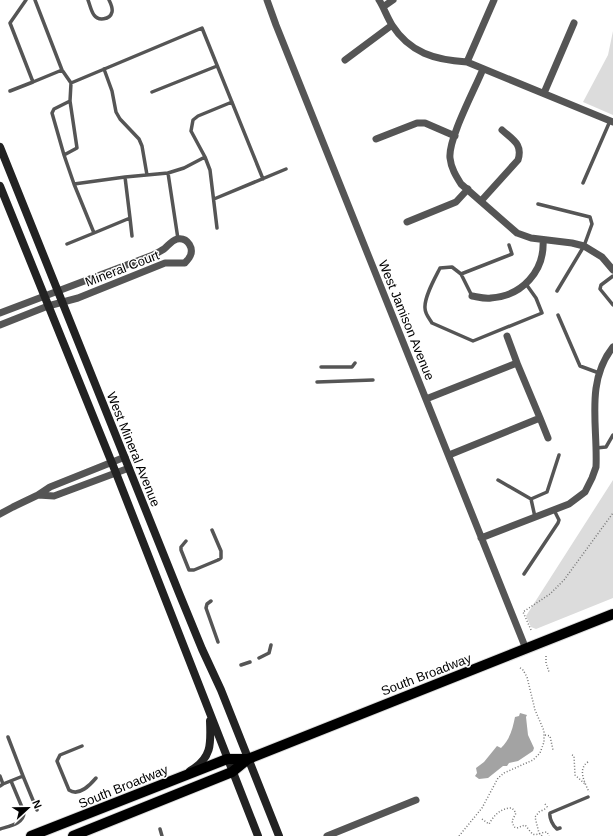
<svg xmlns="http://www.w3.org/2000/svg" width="613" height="836" viewBox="0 0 613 836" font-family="Arial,sans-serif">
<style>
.green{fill:#dcdcdc}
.water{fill:#a3a3a3}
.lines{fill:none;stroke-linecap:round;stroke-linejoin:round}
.primary-casing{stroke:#dbdbdb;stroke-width:12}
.path{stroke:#777;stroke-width:1.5;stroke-dasharray:1 2;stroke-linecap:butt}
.lane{stroke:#555;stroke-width:3.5}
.street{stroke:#555;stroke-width:7}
.secondary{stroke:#222;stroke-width:8}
.primary{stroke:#000;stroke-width:10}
.labels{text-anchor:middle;stroke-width:3;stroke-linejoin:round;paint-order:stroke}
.street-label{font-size:13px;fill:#000;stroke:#fff}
</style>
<rect width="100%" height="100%" fill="#fff"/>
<path class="green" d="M613 31V115L583 102 608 55Z
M613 480V598L536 629 531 627 526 616Z"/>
<path class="water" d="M520 713 527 715 526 717 528 735 534 748 533 751 518 761 509 763 507 766H503L488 778 479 779 475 776 477 773 476 768 484 762 497 746 501 748C510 740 513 727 515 717L519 716Z"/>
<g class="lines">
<g class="primary-casing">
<path id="primary" d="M31 836 227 759H248
M73 836 232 772 248 759 613 614"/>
</g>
<path class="path" d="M531 630 523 612 550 594 564 580 613 513
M546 656V663L549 672
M545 735 550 736 553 750
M572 755 574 756 575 775 585 784
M588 762C577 769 585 783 589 792
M545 804 548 808
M482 819 489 824C494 815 501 808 512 808L516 813 512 821 514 827 517 828 525 825C528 828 530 832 533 834 536 836 542 832 547 832L549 836
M459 836 482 808 498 778 504 773 533 760 540 753 544 742V731L535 710 527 677 523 670 519 667
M542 836 539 833 535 817 539 812 547 808"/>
<path class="lane" d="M26 0 10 23 33 82 62 70
M35 0 62 70 71 83
M88 0C90 5 91 11 94 15 98 21 110 20 112 12 113 8 111 4 109 0
M104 69 112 91 116 112 120 119 139 139 142 146 147 175
M10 91 33 82
M152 92 217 66
M64 155 52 113 54 109 70 101
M205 157 191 131 193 120 198 116 232 102
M125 177 168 173
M583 183 610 121
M74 184 125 177 130 218 94 233
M214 199 286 169
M538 204 590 217 592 224 584 246 557 291
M130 218 132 236
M178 239 168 173 184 168 205 157 210 170 217 228
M67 244 94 233 74 184 64 155 77 148 70 101 71 83 202 28 263 179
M461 274 512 254 509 245
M613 276 601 285 600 289 613 305
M472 296 461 274 452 267 440 268C435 278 424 297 425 308 425 314 429 318 432 323L473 341 542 313 536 298 526 284
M558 315 580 366 599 373
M321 367H352L355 363
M317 382 373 380
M596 448 606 447 613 435
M498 480 531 499
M535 517 531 499 547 492 559 455
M186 541 181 547V550L189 570H194L218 560 221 558V551L212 530
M524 574 558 523 559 520 554 510
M211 601 207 604 206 608 218 642
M259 658 269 653 271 645
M241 665 250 662
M82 746 60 755 57 761 69 790C79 797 90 785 96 778
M0 776 3 784 0 786
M23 776 37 810
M3 784 23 776 8 737
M560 828 557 829C553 826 549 818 550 813L588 797
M0 829C9 826 24 824 24 812L11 781
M160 829 162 836"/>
<path class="street" d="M267 0 276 25 526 649
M379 0C384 8 387 17 392 25 410 53 435 60 467 62L613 122
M383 7 393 0
M345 60 392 25
M467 62 494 0
M483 69C475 89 448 139 450 158 451 168 456 176 461 184L517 233 531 238 572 243 584 246 602 257 613 270
M544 93 574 23
M376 139 417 123H425L455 136
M481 201 518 160C523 144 513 140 502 130
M407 222 456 202 468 189
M472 296C478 297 485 299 491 298 522 296 545 271 543 240
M0 313 153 255C157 253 161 251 164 249 169 245 171 241 177 239 188 237 195 249 189 258 188 260 186 261 185 263H165L78 298 48 306 0 325
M507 336 517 363
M426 399 517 363 540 418 449 455
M540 418 548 438
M38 495 54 496 129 468
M0 514 13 507 38 495 50 487 125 457
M481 538 569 504 585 492 592 478 596 467C598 426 585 382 613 347
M327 836 416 800"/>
<path class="secondary" d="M0 147 179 593 202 649 221 690 279 836
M0 186 116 473 258 836
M190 771C212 758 211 744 210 721"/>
<use href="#primary" class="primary"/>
</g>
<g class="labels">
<g class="street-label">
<text transform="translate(122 268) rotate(-21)" y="5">Mineral Court</text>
<text transform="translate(407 320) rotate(68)" y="5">West Jamison Avenue</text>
<text transform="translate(134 449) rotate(68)" y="5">West Mineral Avenue</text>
<text transform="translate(426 674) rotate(-21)" y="5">South Broadway</text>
<text transform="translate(123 786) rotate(-22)" y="5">South Broadway</text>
</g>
</g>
<g transform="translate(28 808) rotate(68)" stroke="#ffffff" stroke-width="3" paint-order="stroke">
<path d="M0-3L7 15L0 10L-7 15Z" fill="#000000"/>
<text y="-6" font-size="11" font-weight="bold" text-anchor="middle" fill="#000000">N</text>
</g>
</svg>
